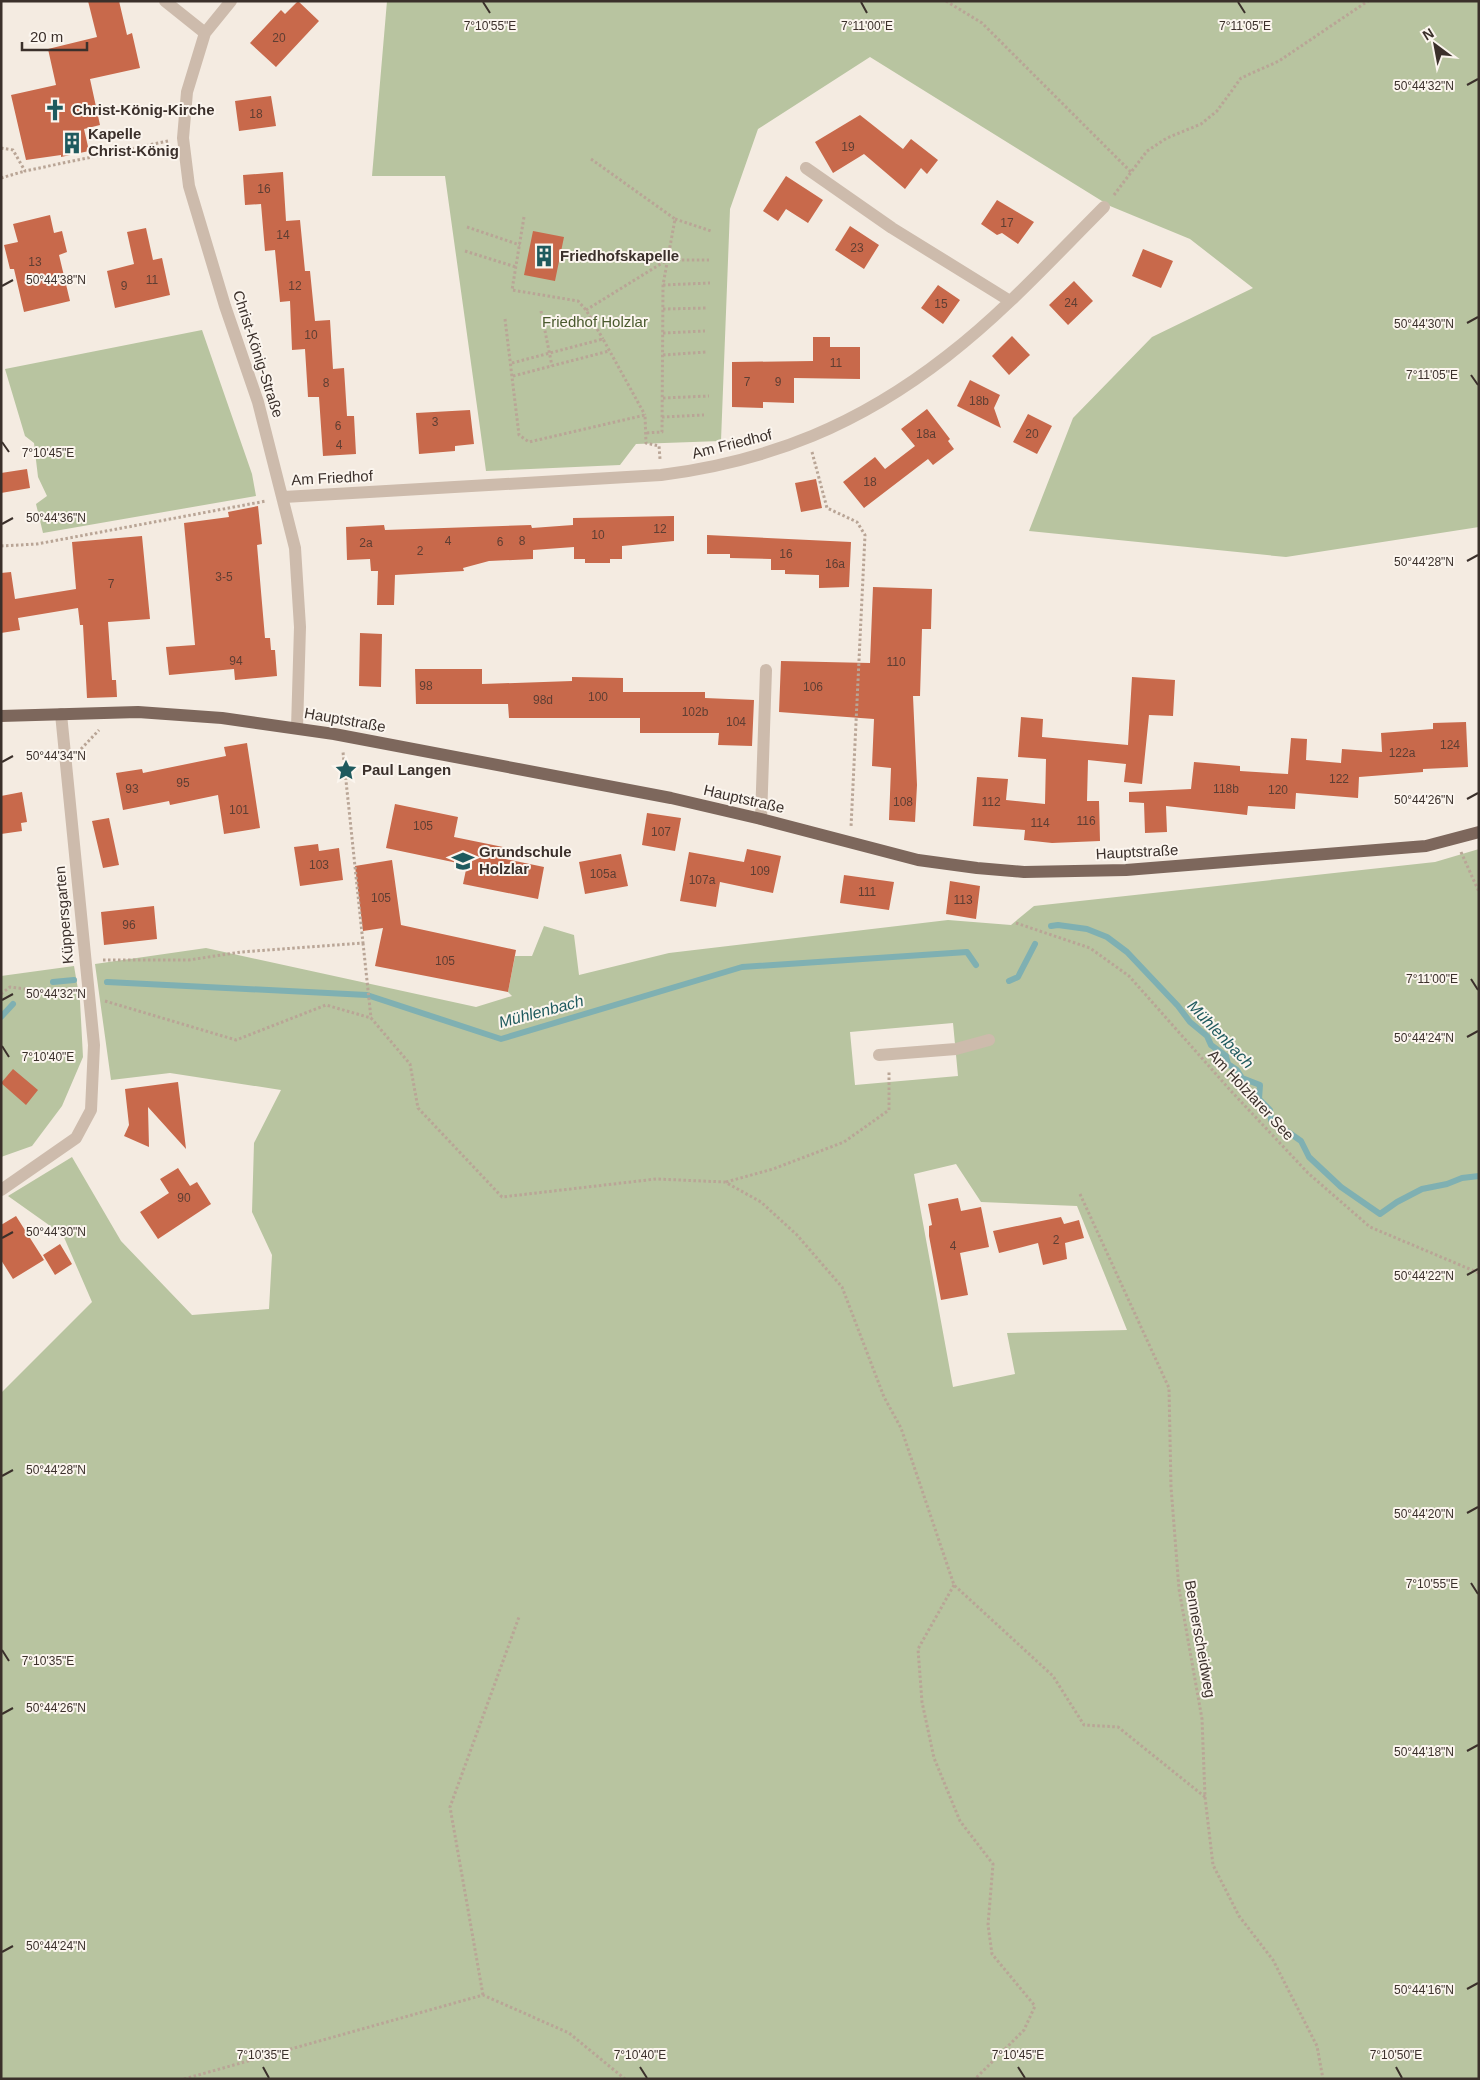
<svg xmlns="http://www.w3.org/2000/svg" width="1480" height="2080" viewBox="0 0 1480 2080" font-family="Arial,sans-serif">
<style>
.green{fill:#b8c4a0;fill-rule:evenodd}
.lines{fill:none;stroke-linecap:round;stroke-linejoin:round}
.stream{stroke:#7fb0b2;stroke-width:6}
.building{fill:#c8694b}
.path{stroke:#b9a596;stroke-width:3;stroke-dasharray:2.5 2.5;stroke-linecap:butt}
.minor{stroke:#cdbbac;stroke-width:12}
.major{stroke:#7d675c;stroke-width:12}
.ticks{fill:none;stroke:#3b302b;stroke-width:2}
.labels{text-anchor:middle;stroke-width:4;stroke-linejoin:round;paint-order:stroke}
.number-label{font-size:12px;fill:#5e3e33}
.poi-label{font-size:15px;font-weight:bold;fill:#3b302b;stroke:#fbf5ee;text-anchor:start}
.park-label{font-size:15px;fill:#4a5a2e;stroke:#fbf5ee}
.street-label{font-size:15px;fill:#3b302b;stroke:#fbf5ee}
.water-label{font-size:16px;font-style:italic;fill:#1f5a5e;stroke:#fbf5ee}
.ticks-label{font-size:12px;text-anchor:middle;fill:#3b302b;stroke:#fbf5ee;stroke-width:4;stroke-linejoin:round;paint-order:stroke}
</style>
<rect width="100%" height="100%" fill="#f4ebe1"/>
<path class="green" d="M387 1H1479V527L1286 557 1029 531 1073 418 1152 337 1253 288 1190 239 1110 206 870 57 758 129 730 209 721 441 636 444 620 465 486 471 445 176H372Z
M202 330 252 474 256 496 43 533 36 504 47 496 38 477 34 443 25 436 5 369Z
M1479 849V2079H1V1393L92 1302 63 1235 8 1196 72 1157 121 1241 192 1315 269 1309 272 1255 252 1212 254 1143 281 1090 170 1073 111 1080 95 964 206 948 476 1007 512 996 508 992 515 956H532L544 926 574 935 579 975 669 953 948 920 1011 925 1034 906 1435 862ZM953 1023 958 1076 855 1085 850 1032ZM956 1164 981 1202 1077 1206 1127 1330 1007 1333 1015 1374 953 1387 914 1174Z
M74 966 80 1001 83 1057 62 1106 32 1146 1 1157V976Z"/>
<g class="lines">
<path class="stream" d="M1051 926 1058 925 1087 929 1107 937 1127 952 1178 1006 1190 1022 1207 1036 1211 1045 1226 1056 1228 1064 1237 1070 1242 1078 1260 1085 1259 1099 1270 1110 1271 1120 1301 1141 1309 1157 1341 1187 1380 1214 1397 1202 1422 1189 1447 1184 1462 1178 1479 1176
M1009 981 1018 977 1035 944
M53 982 74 980
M107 982 367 995 501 1039 742 967 967 952 976 965
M1 1017 13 1004"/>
</g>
<path class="building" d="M88 1H119L127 35 132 33 140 68 90 79 100 125 84 129 89 151 61 157V155L26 160 11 95 56 85 48 49 97 37Z
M298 1 319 21 276 67 250 43 281 10 285 14Z
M271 96 276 126 239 131 235 101Z
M860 115 903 149 911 139 938 160 927 174 921 168 905 189 864 154 833 173 815 142Z
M283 172 286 221 300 220 305 271H310L315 321 330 320 333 369 344 368 347 416H354L356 454 323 456 319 397H308L305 349 292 350 290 301 280 302 275 250 265 251 261 204 245 205 243 175Z
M786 176 823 200 808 223 786 209 778 221 763 211Z
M997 200 1034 222 1018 244 1002 233 997 235 981 224Z
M50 215 54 233 62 231 67 252 59 255 70 301 24 312 14 269H10L4 245 18 242 13 224Z
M850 226 879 245 864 269 835 250Z
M146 228 153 260 162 258 170 295 115 308 107 271 134 264 127 232Z
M533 231 564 237 555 281 524 275Z
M1143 249 1173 261 1161 288 1132 276Z
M1074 281 1093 301 1068 325 1049 305Z
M938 285 960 300 943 324 921 308Z
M1012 336 1030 355 1009 375 992 356Z
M813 337H830V347H860V379L794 378V403L763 402V408L732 407V362L813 361Z
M970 380 1000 395 994 408 1001 428 957 406Z
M927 409 950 439 948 441 954 449 933 465 928 459 864 508 843 482 875 457 885 469 915 446 901 429Z
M470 410 474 444 455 446V451L419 454 416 413Z
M1028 414 1052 426 1037 454 1013 442Z
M27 469 30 488 1 493V473Z
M816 479 822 508 801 512 795 483Z
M258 506 262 544 257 545 265 638H270L271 650H275L277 676 235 680 234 669 169 675 166 647 195 645 184 523 229 517 228 512Z
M674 516V541L622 546V559H610V563H585V559H574V547L533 550V559L489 561 463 568 464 571 395 575 394 605H377L378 571H371L370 559 347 560 346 527 384 525 385 530 531 525 532 528 573 525V518Z
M707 535 851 542 849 587 819 588V575L785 574V570H771V559L730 558V554H707Z
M142 536 150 619 108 622 112 680H116L117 697 87 698 83 625H80L78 608 18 618 20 630 1 633V573L11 572 15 599 76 589 72 542Z
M873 587 932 589 931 629H922L920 696H913L917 785 915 822 889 820 891 768 872 766 874 719 779 712 781 661 870 663Z
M360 633 382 634 381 687 359 686Z
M415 669H482V684L572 681V677L623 678V692H705V698L754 700 752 746 718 745 719 733H640V718H509L508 704H416Z
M1132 677 1175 680 1173 716 1149 715 1142 784 1124 782 1126 764 1088 760 1087 801H1099L1100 841 1052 843 1024 840 1025 830 973 826 977 777 1008 779 1006 800 1045 804 1046 759 1018 757 1021 717 1043 719 1042 737 1128 745Z
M1466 722 1468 767 1423 769V772L1359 777 1358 798 1296 793 1295 809 1248 806 1247 815 1166 806 1167 832 1145 833 1144 803 1129 802V792L1191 789 1194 762 1240 766V771L1288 774 1291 738 1307 739 1306 760 1341 763 1342 749 1382 752 1381 733 1433 729V723Z
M247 743 260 828 224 834 218 795 170 805 169 801 123 810 116 773 142 769 143 773 226 756 224 747Z
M22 792 27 822 21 823 22 831 1 834V796Z
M395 804 458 817 454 837 503 847 501 858 544 867 538 899 463 884 467 865 386 848Z
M647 813 681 818 675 851 642 845Z
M109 818 119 865 103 868 92 821Z
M318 844 319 851 339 848 343 880 300 886 294 847Z
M747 849 781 856 773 893 720 882 716 907 680 901 689 852 744 862Z
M621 854 628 886 585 894 579 862Z
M392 860 401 925 516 950 508 992 375 966 383 928 363 931 355 866Z
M844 875 894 882 889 910 840 903Z
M950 881 980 886 976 919 946 914Z
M154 906 157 939 104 945 101 912Z
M13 1069 38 1090 26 1105 1 1083Z
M178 1082 186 1149 148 1107 149 1147 124 1136 129 1125 125 1089Z
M178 1168 190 1186 197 1182 211 1204 158 1239 140 1212 169 1193 160 1179Z
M958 1198 961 1211 981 1207 989 1247 960 1253 968 1295 941 1300 929 1236V1226L932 1225 928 1204Z
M16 1216 44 1260 13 1279 1 1260V1225Z
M1061 1217 1064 1224 1079 1220 1084 1238 1065 1243 1067 1259 1043 1265 1038 1243 999 1253 993 1231Z
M60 1244 72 1264 55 1275 43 1255Z"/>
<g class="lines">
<path class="path" d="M946 1 982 23 1131 172
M1 148 13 150 25 171 168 141
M591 159 675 219 663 285 662 432 645 433
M1 178 25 171
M1114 195 1147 151 1167 138 1201 124 1217 111 1241 78 1279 61 1368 1
M524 217 512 290 578 301 586 310 603 339
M675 219 711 231
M467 227 520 245
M465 251 516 267
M663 285 710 283
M663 309 707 308
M586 310 667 260H709
M541 311 552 366
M505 319 519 435 529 442 645 415 646 443 659 446 660 459
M663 333 705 331
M663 355 706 352
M512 363 603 339 645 415
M513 376 609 351
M663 398 709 396
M662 417 704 415
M812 452 827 508 857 522 865 535 851 827
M1 546 37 544 266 501
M81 749 99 730
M1461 852 1479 892
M1016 923 1090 948 1129 976 1231 1091 1308 1173 1370 1227 1479 1273
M363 943 371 1018
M103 960H189L241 952 363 943 343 752
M1 994 10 987 72 995
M105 1001 236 1040 326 1005 371 1018 410 1064 418 1108 502 1197 656 1179 725 1182 761 1202 797 1235 842 1287 884 1397 901 1428 954 1585 1053 1676 1084 1725 1118 1727 1205 1797
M726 1182 773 1169 844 1142 889 1110V1071
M1080 1194 1169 1388 1171 1487 1179 1589 1202 1719 1205 1797 1213 1865 1239 1916 1273 1960 1317 2046 1323 2079
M954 1585 918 1649 922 1702 934 1758 960 1821 993 1864 988 1925 992 1954 1035 2006 1024 2030 975 2079
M483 1995 450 1807 519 1617
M184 2079 483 1995 569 2033 625 2079"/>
<path class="minor" d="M165 1 205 33
M231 1 205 33 187 92 183 138 189 186 225 306 258 402 295 548 300 627 297 728
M806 168 892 228 1010 301
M284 497 661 475C771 461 860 424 947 356 1004 312 1053 258 1104 207
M761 819 766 670
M879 1055 956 1049 989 1040
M1 1190 76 1138 91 1110 94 1045 61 714"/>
<path class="major" d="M1 716 138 712 222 718 334 734 671 798 761 819 918 860 977 868 1024 872 1126 870 1426 846 1479 832"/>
</g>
<path class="ticks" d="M483 2 490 13M861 2 867 13M1238 2 1245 13M1467 85 1478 79M2 286 13 280M1467 323 1478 317M1471 375 1478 385M2 442 9 452M2 524 13 518M1467 561 1478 555M2 762 13 756M1467 799 1478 793M1471 979 1478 990M2 1000 13 994M1467 1037 1478 1031M2 1046 9 1057M2 1238 13 1232M1467 1275 1478 1269M2 1476 13 1470M1467 1513 1478 1507M1471 1583 1478 1594M2 1650 9 1661M2 1714 13 1708M1467 1751 1478 1745M2 1952 13 1946M1467 1989 1478 1983M263 2067 269 2078M640 2067 647 2078M1018 2067 1025 2078M1396 2067 1402 2078"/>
<defs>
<g id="church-bare" transform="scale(1.725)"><path d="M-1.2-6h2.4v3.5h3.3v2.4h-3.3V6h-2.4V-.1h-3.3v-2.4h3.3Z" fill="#1f5a5e" stroke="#fbf5ee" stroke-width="2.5" paint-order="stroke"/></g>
<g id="building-bare" transform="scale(1.725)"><path d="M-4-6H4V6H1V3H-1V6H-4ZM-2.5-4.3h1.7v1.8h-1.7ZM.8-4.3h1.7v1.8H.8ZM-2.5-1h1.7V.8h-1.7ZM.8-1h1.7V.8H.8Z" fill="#1f5a5e" stroke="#fbf5ee" stroke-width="2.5" paint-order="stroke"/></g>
<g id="sight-bare" transform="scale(1.725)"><path d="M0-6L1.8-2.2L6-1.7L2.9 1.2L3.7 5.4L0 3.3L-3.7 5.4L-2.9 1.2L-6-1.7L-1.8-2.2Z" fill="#1f5a5e" stroke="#fbf5ee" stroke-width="2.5" paint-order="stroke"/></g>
<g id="school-bare" transform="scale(1.725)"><path d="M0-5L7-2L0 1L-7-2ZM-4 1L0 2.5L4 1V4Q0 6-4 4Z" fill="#1f5a5e" stroke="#fbf5ee" stroke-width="2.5" paint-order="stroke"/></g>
</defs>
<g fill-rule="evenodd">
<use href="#church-bare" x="55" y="110"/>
<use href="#building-bare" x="72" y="143"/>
<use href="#building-bare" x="544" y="256"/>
<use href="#sight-bare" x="346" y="770"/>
<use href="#school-bare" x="463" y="861"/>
</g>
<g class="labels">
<g class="number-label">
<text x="279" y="42">20</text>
<text x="256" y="118">18</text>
<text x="848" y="151">19</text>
<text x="264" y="193">16</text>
<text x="1007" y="227">17</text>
<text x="283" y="239">14</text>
<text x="857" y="252">23</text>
<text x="35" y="266">13</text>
<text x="152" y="284">11</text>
<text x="124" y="290">9</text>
<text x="295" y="290">12</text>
<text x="1071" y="307">24</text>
<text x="941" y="308">15</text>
<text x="311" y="339">10</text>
<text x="836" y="367">11</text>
<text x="747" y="386">7</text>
<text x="778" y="386">9</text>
<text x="326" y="387">8</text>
<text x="979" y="405">18b</text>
<text x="435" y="426">3</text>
<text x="338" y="430">6</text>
<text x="926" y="438">18a</text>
<text x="1032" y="438">20</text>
<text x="339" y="449">4</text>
<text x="870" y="486">18</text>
<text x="660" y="533">12</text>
<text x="598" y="539">10</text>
<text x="448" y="545">4</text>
<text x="522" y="545">8</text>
<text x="500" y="546">6</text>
<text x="366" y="547">2a</text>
<text x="420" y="555">2</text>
<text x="786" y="558">16</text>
<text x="835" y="568">16a</text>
<text x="224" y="581">3-5</text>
<text x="111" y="588">7</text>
<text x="236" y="665">94</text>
<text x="896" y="666">110</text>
<text x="426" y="690">98</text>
<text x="813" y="691">106</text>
<text x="598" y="701">100</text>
<text x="543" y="704">98d</text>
<text x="695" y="716">102b</text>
<text x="736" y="726">104</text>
<text x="1450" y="749">124</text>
<text x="1402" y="757">122a</text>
<text x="1339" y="783">122</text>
<text x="183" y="787">95</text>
<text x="132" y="793">93</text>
<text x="1226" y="793">118b</text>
<text x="1278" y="794">120</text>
<text x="903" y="806">108</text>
<text x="991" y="806">112</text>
<text x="239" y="814">101</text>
<text x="1086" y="825">116</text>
<text x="1040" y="827">114</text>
<text x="423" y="830">105</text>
<text x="661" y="836">107</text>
<text x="319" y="869">103</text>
<text x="760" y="875">109</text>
<text x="603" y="878">105a</text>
<text x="702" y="884">107a</text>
<text x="867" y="896">111</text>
<text x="381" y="902">105</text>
<text x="963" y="904">113</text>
<text x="129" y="929">96</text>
<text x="445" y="965">105</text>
<text x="184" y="1202">90</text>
<text x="1056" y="1244">2</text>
<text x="953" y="1250">4</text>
</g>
<g class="poi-label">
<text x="72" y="115">Christ-König-Kirche</text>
<text x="88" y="139">Kapelle<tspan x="88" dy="17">Christ-König</tspan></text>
<text x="560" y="261">Friedhofskapelle</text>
<text x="362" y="775">Paul Langen</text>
<text x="479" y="857">Grundschule<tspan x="479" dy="17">Holzlar</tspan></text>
</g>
<g class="park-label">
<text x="595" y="327">Friedhof Holzlar</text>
</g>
<g class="street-label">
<text transform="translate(258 354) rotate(72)" y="5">Christ-König-Straße</text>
<text transform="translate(732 444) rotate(-14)" y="5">Am Friedhof</text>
<text transform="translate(332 478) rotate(-3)" y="5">Am Friedhof</text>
<text transform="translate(345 720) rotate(10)" y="5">Hauptstraße</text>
<text transform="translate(744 799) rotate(13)" y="5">Hauptstraße</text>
<text transform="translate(1137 852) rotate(-3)" y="5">Hauptstraße</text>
<text transform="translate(64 915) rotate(-95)" y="5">Küppersgarten</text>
<text transform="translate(1251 1095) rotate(47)" y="5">Am Holzlarer See</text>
<text transform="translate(1200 1639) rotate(80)" y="5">Bennerscheidweg</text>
</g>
<g class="water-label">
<text transform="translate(541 1011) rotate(-15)" y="6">Mühlenbach</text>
<text transform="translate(1221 1034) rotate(46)" y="6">Mühlenbach</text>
</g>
</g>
<g class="ticks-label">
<text x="490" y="30">7°10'55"E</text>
<text x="867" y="30">7°11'00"E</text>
<text x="1245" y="30">7°11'05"E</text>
<text x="1424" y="90">50°44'32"N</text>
<text x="56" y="284">50°44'38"N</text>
<text x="1424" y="328">50°44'30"N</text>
<text x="1432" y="379">7°11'05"E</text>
<text x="48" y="457">7°10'45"E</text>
<text x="56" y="522">50°44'36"N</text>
<text x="1424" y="566">50°44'28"N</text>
<text x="56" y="760">50°44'34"N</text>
<text x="1424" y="804">50°44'26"N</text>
<text x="1432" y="983">7°11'00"E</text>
<text x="56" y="998">50°44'32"N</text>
<text x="1424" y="1042">50°44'24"N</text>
<text x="48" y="1061">7°10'40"E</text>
<text x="56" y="1236">50°44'30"N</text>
<text x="1424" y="1280">50°44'22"N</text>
<text x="56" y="1474">50°44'28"N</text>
<text x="1424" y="1518">50°44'20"N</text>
<text x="1432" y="1588">7°10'55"E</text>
<text x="48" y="1665">7°10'35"E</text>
<text x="56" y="1712">50°44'26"N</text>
<text x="1424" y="1756">50°44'18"N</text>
<text x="56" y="1950">50°44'24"N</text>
<text x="1424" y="1994">50°44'16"N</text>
<text x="263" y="2059">7°10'35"E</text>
<text x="640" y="2059">7°10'40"E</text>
<text x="1018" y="2059">7°10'45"E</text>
<text x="1396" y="2059">7°10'50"E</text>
</g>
<rect width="1480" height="2080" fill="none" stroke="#3b302b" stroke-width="5"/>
<g transform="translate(1435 45) rotate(328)" stroke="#fbf5ee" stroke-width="4" paint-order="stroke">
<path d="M0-4L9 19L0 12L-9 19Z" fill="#3b302b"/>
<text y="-8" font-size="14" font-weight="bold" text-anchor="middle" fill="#3b302b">N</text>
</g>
<path d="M22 42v8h65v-8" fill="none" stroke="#3b302b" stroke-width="2.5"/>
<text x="30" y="42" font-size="15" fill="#3b302b" stroke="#fbf5ee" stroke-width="4" paint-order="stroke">20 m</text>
</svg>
